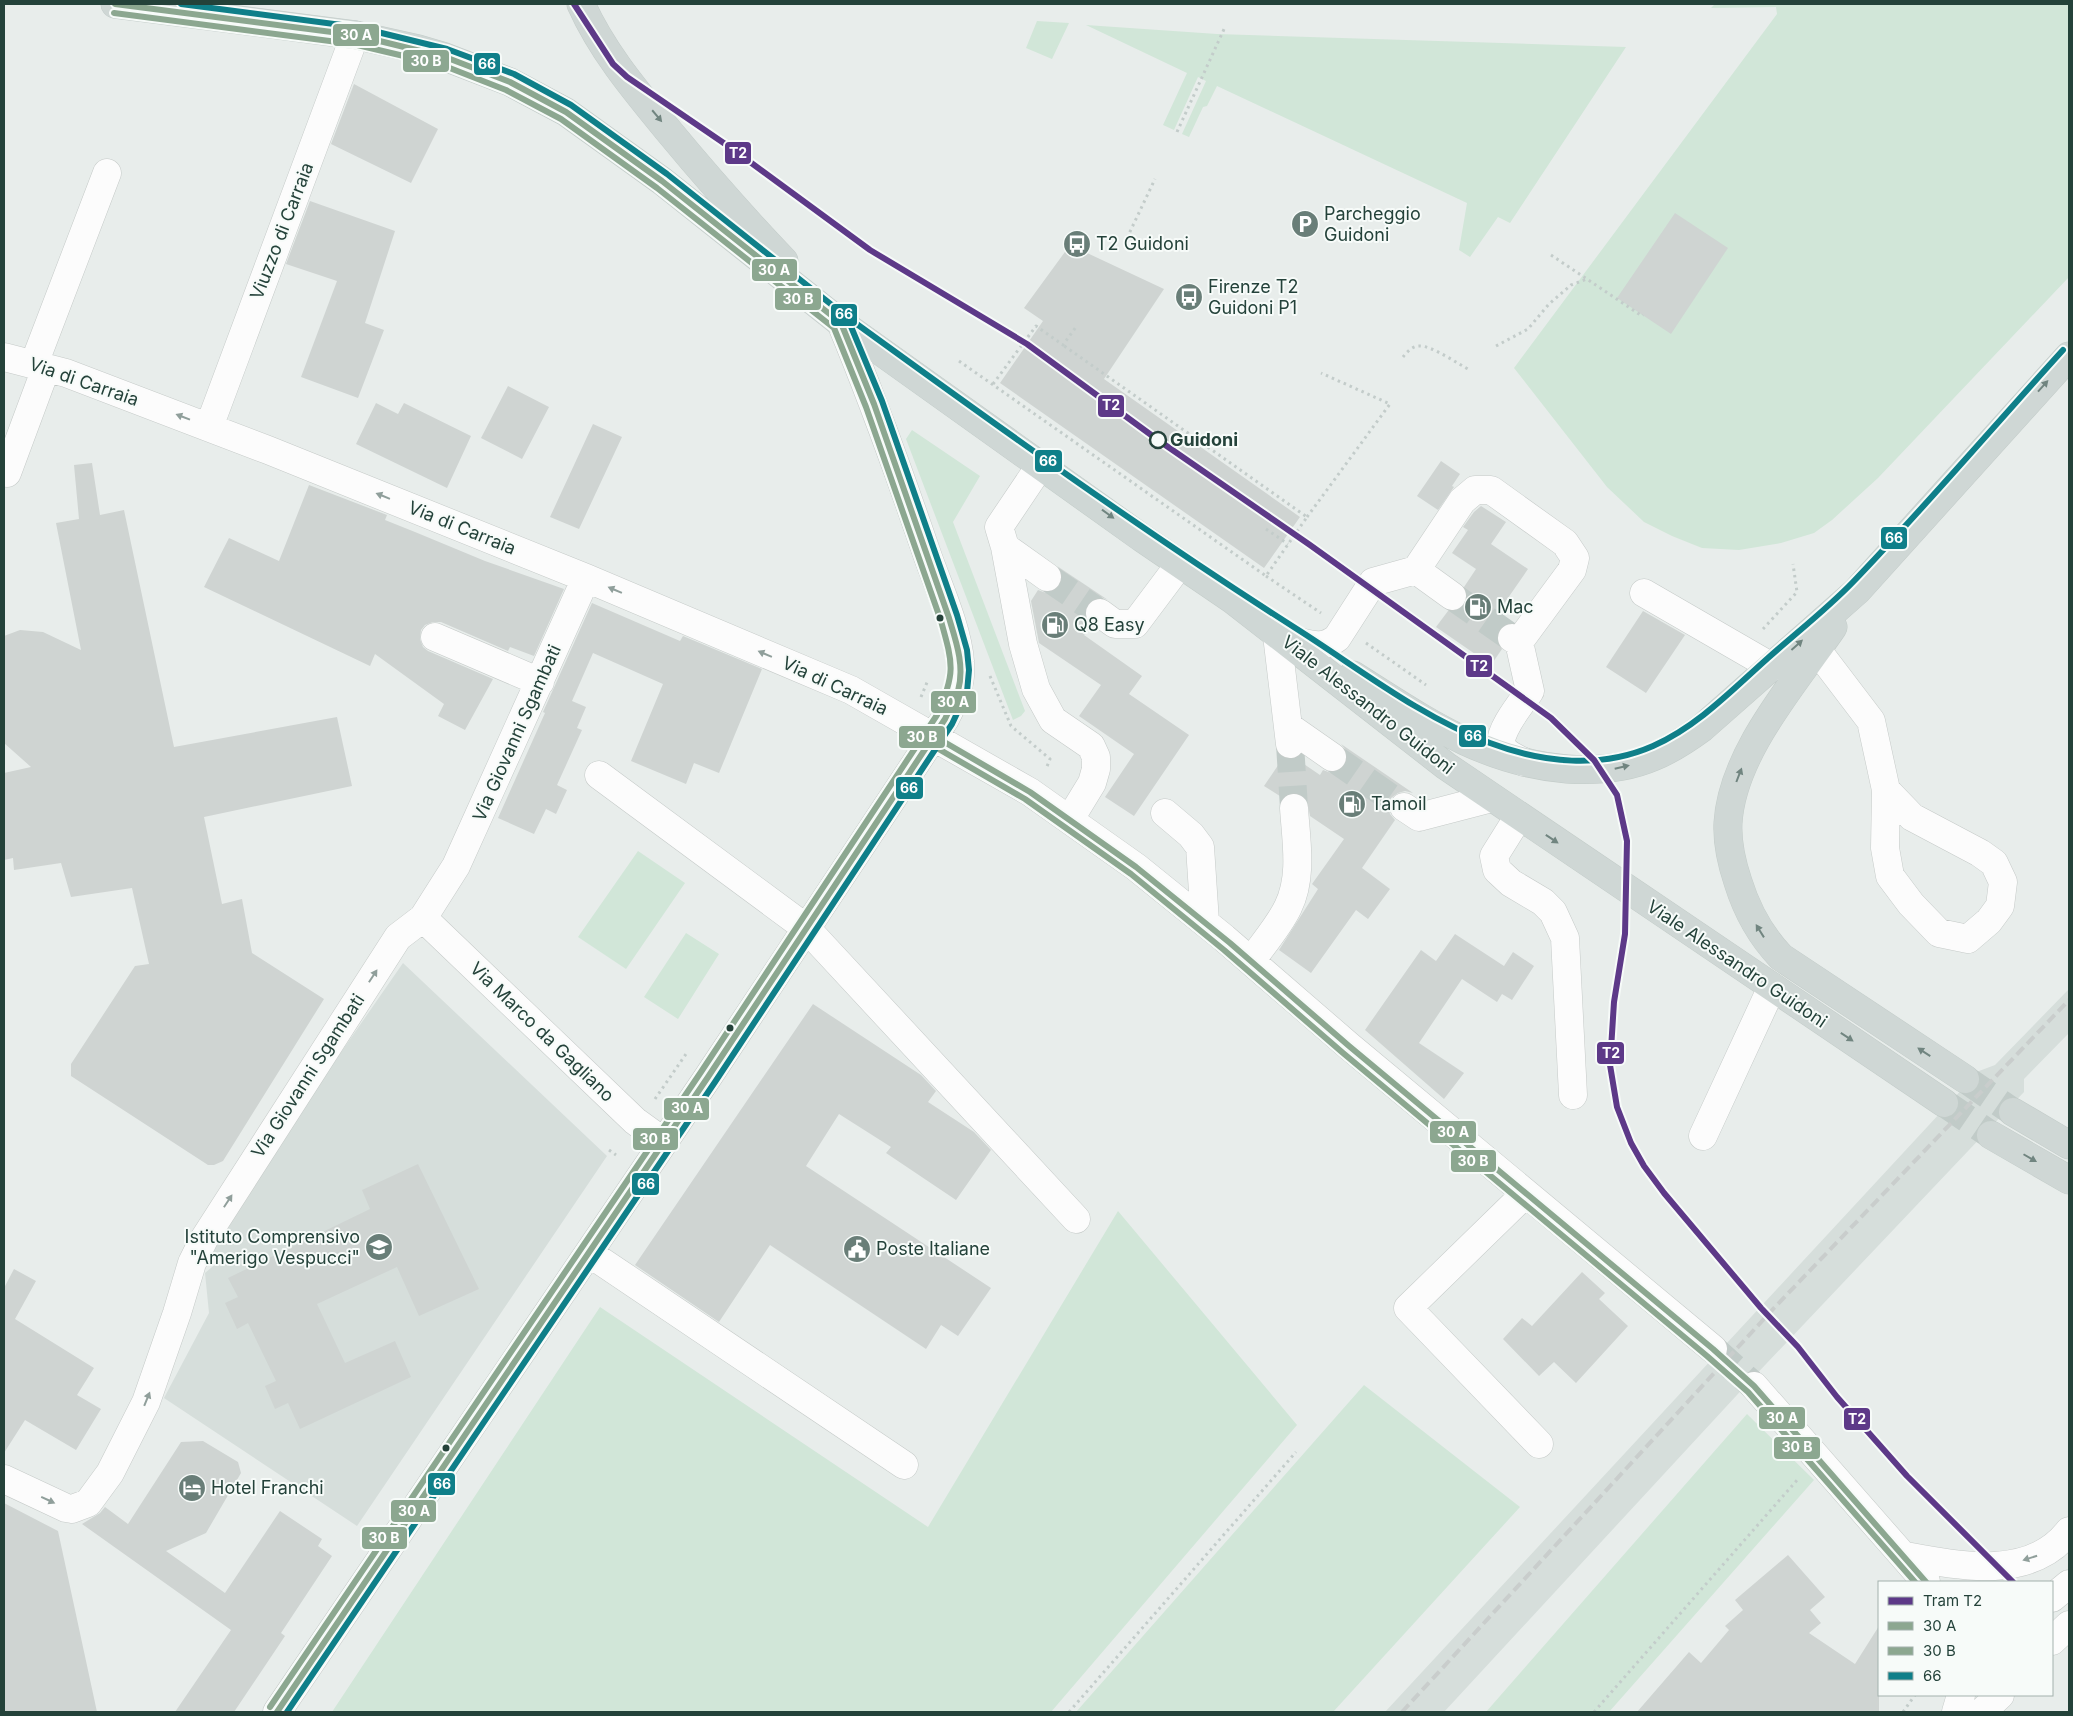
<svg xmlns="http://www.w3.org/2000/svg" width="2073" height="1716" viewBox="0 0 2073 1716" font-family="Inter,sans-serif">
<style>
.built{fill:#d6dedb}
.green{fill:#d1e6d8}
.building{fill:#cfd4d2}
.lines{fill:none;stroke-linecap:round;stroke-linejoin:round}
.minor-tunnel{stroke:#c1cbc8;stroke-width:28;stroke-dasharray:28 14;stroke-linecap:butt}
.major-tunnel{stroke:#c1cbc8;stroke-width:28;stroke-dasharray:28 14;stroke-linecap:butt}
.minor-casing{stroke:#c5cac8;stroke-width:29}
.major-casing{stroke:#c3ccc9;stroke-width:29}
.path{stroke:#c3ccca;stroke-width:3;stroke-dasharray:2.5 4;stroke-linecap:butt}
.minor{stroke:#fcfcfc;stroke-width:28}
.major{stroke:#cfd7d5;stroke-width:28}
.rail{stroke:#c9cdcc;stroke-width:4;stroke-dasharray:10 5;stroke-linecap:butt}
.bus-1-casing{stroke:#f7fbf9;stroke-width:10}
.bus-2-casing{stroke:#f7fbf9;stroke-width:10}
.bus-3-casing{stroke:#f7fbf9;stroke-width:10}
.bus-1{stroke:#8ca790;stroke-width:6}
.bus-2{stroke:#8ca790;stroke-width:6}
.bus-3{stroke:#0f7f89;stroke-width:6}
.tram-1-casing{stroke:#f7fbf9;stroke-width:10}
.tram-1{stroke:#5d3988;stroke-width:6}
.oneway{fill:#718580}
.oneway2{fill:#909f9b}
.stop-dot{fill:#f7fbf9;stroke:#24423a;stroke-width:2.5}
.bus-dot{fill:#24423a;stroke:#f7fbf9;stroke-width:2}
.labels{text-anchor:middle;stroke-width:4;stroke-linejoin:round;paint-order:stroke}
.poi-label{font-size:18px;fill:#24423a;stroke:#f7fbf9;text-anchor:start}
.street-label{font-size:18px;fill:#24423a;stroke:#f7fbf9}
.stop-label{font-size:18px;font-weight:bold;fill:#24423a;stroke:#f7fbf9;text-anchor:start}
.line-badge{stroke:#f7fbf9;stroke-width:2}
.badge-label{font-size:14px;text-anchor:middle;font-weight:bold;fill:#fff}
</style>
<rect width="100%" height="100%" fill="#e8edeb"/>
<path class="built" d="M403 963 607 1156 357 1526 164 1398 209 1313 205 1273 218 1262 210 1241Z
M2069 989V1033L2024 1079V1092L1749 1382 1444 1712H1385L1979 1071 1995 1065Z"/>
<path class="green" d="M1715 4H2069V277L1878 478 1832 520 1814 533 1781 543 1739 550 1702 548 1672 536 1644 522 1607 487 1514 368 1777 14 1776 7 1711 8Z
M1037 21 1069 23 1052 59 1026 48Z
M1086 25 1217 34 1626 47 1510 223 1498 217 1470 257 1459 250 1467 203 1217 86 1207 106 1203 107 1189 137 1182 134 1206 81 1198 77 1174 130 1163 125 1187 73Z
M912 430 980 476 953 522 1025 711 1021 716 1013 720 906 439Z
M638 851 685 883 626 969 578 937Z
M686 933 719 954 678 1019 644 997Z
M1118 1211 1297 1425 1051 1712H332L600 1307 928 1527Z
M1364 1385 1520 1507 1333 1712H1076Z
M1747 1414 1814 1480 1609 1712H1486Z"/>
<path class="building" d="M354 84 438 129 411 183 331 144Z
M310 201 395 231 365 323 384 330 358 398 301 377 337 281 286 264Z
M1675 213 1728 248 1671 334 1617 298Z
M1070 245 1164 289 1104 379 1300 517 1264 568 1000 383 1043 321 1024 308Z
M508 386 549 407 522 459 481 438Z
M376 403 398 414 404 403 471 436 447 488 356 444Z
M593 424 622 437 579 529 550 517Z
M1441 461 1460 474 1452 486 1454 487 1438 510 1417 496Z
M92 463 100 515 124 510 174 747 337 717 352 786 204 817 222 904 242 899 252 953 324 999 223 1161 214 1165H208L71 1076V1064L135 966 149 964 132 888 71 897 61 863 14 870 13 858 4 860V773L31 767 4 743V636L20 630 43 632 81 650 56 523 79 519 74 465Z
M309 485 387 515 385 520 415 532 485 561 564 589 534 656 510 647 508 651 441 622H433L425 625 421 630 420 639 423 647 428 651 493 679 465 730 438 716 444 704 375 654 370 666 204 587 229 538 279 561Z
M1481 506 1506 522 1491 544 1528 569 1492 621 1501 627 1498 631 1496 639 1502 649 1491 665 1436 627 1448 611 1459 610 1465 605 1467 598 1464 587 1476 569 1452 553 1468 530 1463 527 1474 512Z
M1057 566 1108 600 1101 597 1094 599 1087 604 1084 612 1086 619 1091 626 1084 635 1142 676 1129 694 1189 735 1134 816 1105 797 1134 754 1079 716 1101 685 1039 643 1031 601 1038 590 1046 593 1054 591 1059 586 1063 578 1061 571Z
M592 603 680 641 683 636 762 669 719 773 694 763 686 784 631 761 663 684 593 653 572 701 586 707 577 728 582 730 557 785 567 790 556 814 546 809 534 834 498 818 545 713 543 712Z
M1643 611 1685 635 1646 693 1606 667Z
M1341 744 1413 793 1405 791 1398 793 1391 798 1388 806 1390 814 1395 820 1362 868 1390 889 1368 919 1356 910 1311 973 1279 950 1318 889 1312 884 1344 839 1310 816 1307 800 1301 794 1292 793 1283 798 1264 786 1283 758H1295L1320 775 1323 770 1331 773 1339 771 1345 766 1348 758 1346 750Z
M1455 934 1504 966 1513 952 1534 966 1512 1000 1502 994 1497 1002 1462 979 1419 1043 1464 1073 1444 1099 1365 1030 1421 950 1436 961Z
M813 1004 921 1075 936 1091 928 1102 974 1132 991 1150 956 1200 886 1153 891 1147 839 1114 806 1166 991 1288 958 1336 941 1325 926 1349 770 1245 719 1322 635 1265Z
M418 1164 479 1289 419 1316 397 1267 317 1304 345 1363 395 1341 411 1377 300 1429 288 1403 275 1409 265 1386 276 1381 248 1323 237 1329 225 1303 238 1297 228 1278 370 1209 362 1190Z
M14 1269 36 1281 15 1319 94 1368 77 1395 101 1409 76 1450 25 1420 4 1453V1288Z
M1582 1272 1605 1293 1599 1299 1628 1326 1576 1383 1554 1362 1539 1376 1503 1339 1522 1318 1532 1326Z
M203 1441 238 1462 241 1473 206 1533 166 1551 225 1593 280 1511 322 1539 318 1546 332 1556 281 1633 285 1636 234 1712H175L231 1630 82 1524 100 1513 105 1507 128 1524 181 1442Z
M4 1503 58 1531 97 1712H4Z
M1788 1555 1825 1597 1810 1610 1821 1623 1809 1633 1855 1664 1879 1626V1712H1637L1689 1652 1701 1663 1729 1630 1725 1626 1743 1610 1735 1600Z"/>
<g class="lines">
<path class="minor-tunnel" d="M1047 577 1100 613
M1452 596 1512 638
M1290 744 1294 808
M1332 757 1404 807
M1713 1349 1754 1386"/>
<path class="major-tunnel" d="M1965 1079 2013 1112
M1944 1103 1991 1135"/>
<g class="minor-casing">
<path id="minor" d="M4 357 66 373 268 450 586 578 851 690 1030 792 1136 867 1224 938 1349 1046 1713 1349
M34 364 107 173
M209 427 355 35
M1040 466 999 527 1005 547 1047 577
M7 473 46 368
M1005 547 1023 644 1036 689 1053 720 1091 746 1096 757V769L1092 783 1070 819
M1416 570 1462 501 1475 490H1491L1565 543 1575 558 1572 570 1519 642
M1644 593 1772 667
M1100 613 1115 624H1135L1180 564
M1277 635 1290 744
M435 637 540 682
M1512 638 1519 642 1530 691C1522 702 1496 734 1502 746 1506 755 1516 758 1524 762
M1300 642C1315 646 1324 648 1337 638L1373 582 1416 570 1452 596
M1817 650 1871 721 1886 790 1912 817 1980 853 1994 863 2003 882 2000 906 1989 921 1968 939 1939 933 1911 904 1890 876 1885 848 1886 790
M1289 727 1332 757
M599 775 806 928 1076 1219
M1404 807 1419 817 1492 798
M1165 813 1191 835 1200 847 1205 922
M1519 816 1494 856 1497 870 1511 883 1543 902 1553 912 1565 938 1573 1095
M423 918 635 1121 664 1142
M1251 961C1263 944 1279 926 1288 907 1303 877 1296 840 1294 808
M1703 1136 1772 987
M1525 1194 1408 1308 1539 1444
M589 1253 904 1465
M1754 1386 1926 1582
M4 1479 66 1508 72 1509 88 1503 110 1473 146 1402 177 1313 192 1263 204 1239 398 937 423 918 456 866 586 578
M1905 1556C1958 1566 2031 1581 2069 1531
M2052 1598 2069 1584
M2052 1641 2069 1625
M277 1712 708 1077 945 719C955 700 962 683 960 662 958 630 939 588 928 557 901 478 873 400 841 323
M1956 1712 1961 1695
M1982 1712 2000 1695"/>
</g>
<g class="major-casing">
<path id="major" d="M115 4 355 35 418 49 445 57 510 82 566 112 662 181 841 323 1142 538 1233 600 1446 766 1944 1103
M581 4C602 51 635 90 667 129 705 175 743 218 784 261
M1833 627C1795 683 1732 753 1728 823 1727 842 1732 864 1738 882 1747 911 1760 935 1781 957L1965 1079
M1353 675C1423 719 1482 762 1567 769 1597 771 1625 769 1653 757 1670 750 1687 739 1702 728L1857 591 2069 356
M2013 1112 2069 1145
M1991 1135 2069 1180"/>
</g>
<path class="path" d="M1177 132 1225 27
M1127 238 1155 179
M1551 255 1642 316 1643 315
M1496 346 1528 329 1549 304 1571 285 1587 279
M1403 357C1407 352 1412 346 1419 346 1431 345 1458 364 1470 370
M959 361 1266 576 1307 517 1063 345
M993 384 1036 326 1063 345 1076 327
M1307 517 1390 404 1321 373
M1266 529 1288 544
M1266 576 1321 613
M1763 629 1797 592 1793 564
M1366 643 1426 685
M990 676 1011 726 1050 759 1046 769
M921 697 928 680
M655 1099 686 1054
M609 1150 616 1155
M1069 1712 1296 1452
M1594 1712 1798 1479
M1903 1712 1915 1695"/>
<use href="#minor" class="minor"/>
<use href="#major" class="major"/>
<path class="rail" d="M1402 1712 1775 1307 2069 1000"/>
<g class="bus-1-casing">
<path id="bus-1" d="M115 4 355 35 445 57 510 82 566 112 662 181 841 323 874 404 949 618C956 641 965 666 958 691 955 700 949 710 945 719L708 1077 277 1712
M934 736 1030 792 1136 867 1230 943 1349 1046 1713 1349 1754 1386 1926 1582"/>
</g>
<g class="bus-2-casing">
<path id="bus-2" d="M114 13 353 44 442 65 506 90 561 119 657 188 834 328 866 407 941 621C953 664 956 673 937 715L701 1072 270 1707
M930 744 1025 799 1131 874 1224 950 1343 1053 1707 1356 1748 1392 1915 1582"/>
</g>
<g class="bus-3-casing">
<path id="bus-3" d="M181 4 357 27 447 49 514 74 571 105 667 174 847 317 882 401 957 615 967 650 969 670 967 692 952 724 715 1082 287 1712
M843 314C993 423 1144 532 1300 631 1361 670 1421 717 1490 743 1543 763 1601 769 1653 746 1698 726 1732 690 1768 658 1796 633 1827 609 1853 582 1925 507 1993 427 2063 350"/>
</g>
<use href="#bus-1" class="bus-1"/>
<use href="#bus-2" class="bus-2"/>
<use href="#bus-3" class="bus-3"/>
<g class="tram-1-casing">
<path id="tram-1" d="M574 4 613 64 627 77 731 148 870 250 1027 344 1158 440 1310 545 1551 718 1594 760 1617 795 1627 841 1625 934 1614 1002 1610 1065 1617 1107 1631 1143 1644 1166 1664 1193 1761 1308 1798 1347 1837 1397 1907 1476 2013 1582"/>
</g>
<use href="#tram-1" class="tram-1"/>
</g>
<defs><path id="oneway-solid" d="M-6-.8H1V-3.2L6.5 0L1 3.2V.8H-6Z" transform="scale(1.25)"/></defs>
<g class="oneway">
<use href="#oneway-solid" transform="translate(657 116) rotate(50)"/>
<use href="#oneway-solid" transform="translate(2043 386) rotate(-48)"/>
<use href="#oneway-solid" transform="translate(1108 514) rotate(36)"/>
<use href="#oneway-solid" transform="translate(1797 645) rotate(-42)"/>
<use href="#oneway-solid" transform="translate(1622 767) rotate(-13)"/>
<use href="#oneway-solid" transform="translate(1739 775) rotate(-69)"/>
<use href="#oneway-solid" transform="translate(1552 839) rotate(34)"/>
<use href="#oneway-solid" transform="translate(1760 931) rotate(-122)"/>
<use href="#oneway-solid" transform="translate(1847 1037) rotate(34)"/>
<use href="#oneway-solid" transform="translate(1924 1052) rotate(-147)"/>
<use href="#oneway-solid" transform="translate(2030 1158) rotate(30)"/>
</g>
<g class="oneway2">
<use href="#oneway-solid" transform="translate(183 417) rotate(-159)"/>
<use href="#oneway-solid" transform="translate(383 496) rotate(-158)"/>
<use href="#oneway-solid" transform="translate(615 590) rotate(-157)"/>
<use href="#oneway-solid" transform="translate(765 654) rotate(-157)"/>
<use href="#oneway-solid" transform="translate(373 976) rotate(-57)"/>
<use href="#oneway-solid" transform="translate(228 1201) rotate(-57)"/>
<use href="#oneway-solid" transform="translate(147 1399) rotate(-68)"/>
<use href="#oneway-solid" transform="translate(48 1500) rotate(25)"/>
<use href="#oneway-solid" transform="translate(2030 1558) rotate(162)"/>
</g>
<defs>
<g id="parking-disc" transform="scale(1.4375)"><circle r="9.5" fill="#697e78" stroke="#f7fbf9"/><path d="M-3.5-5.5H1a3.5 3.5 0 0 1 0 7H-1V5.5H-3.5ZM-1-3.4V-.6H.8a1.4 1.4 0 0 0 0-2.8Z" fill="#fff"/></g>
<g id="bus-disc" transform="scale(1.4375)"><circle r="9.5" fill="#697e78" stroke="#f7fbf9"/><path d="M-5-6H5V4H4V6H2V4H-2V6H-4V4H-5ZM-3.5-4V0h7V-4ZM-3.5 1.2v1.5H-2V1.2ZM2 1.2v1.5H3.5V1.2Z" fill="#fff"/></g>
<g id="fuel-disc" transform="scale(1.4375)"><circle r="9.5" fill="#697e78" stroke="#f7fbf9"/><path d="M-5.5-6h7V0h2V4h1.3V-2.5L3-4.5l.8-.8L6-3V5H2.5V1h-1V6h-7ZM-4.2-4.7v3.2H.2V-4.7Z" fill="#fff"/></g>
<g id="school-disc" transform="scale(1.4375)"><circle r="9.5" fill="#697e78" stroke="#f7fbf9"/><path d="M0-5L7-2L0 1L-7-2ZM-4 1L0 2.5L4 1V4Q0 6-4 4Z" fill="#fff"/></g>
<g id="civic-disc" transform="scale(1.4375)"><circle r="9.5" fill="#697e78" stroke="#f7fbf9"/><path d="M-.6-6.5H3V-4.5H.6V-3L4-1V1h2V6H-6V1h2V-1L-.6-3ZM-1.2 2.5V6h2.4V2.5Z" fill="#fff"/></g>
<g id="hotel-disc" transform="scale(1.4375)"><circle r="9.5" fill="#697e78" stroke="#f7fbf9"/><path d="M-6-4.5h1.5V1H6V5H4.5V3h-9V5H-6ZM-4 0a1.8 1.8 0 1 1 3.6 0ZM.5 0V-2.5h3Q6-2.5 6 0Z" fill="#fff"/></g>
</defs>
<g fill-rule="evenodd">
<use href="#parking-disc" x="1305" y="224"/>
<use href="#bus-disc" x="1077" y="244"/>
<use href="#bus-disc" x="1189" y="297"/>
<use href="#fuel-disc" x="1478" y="607"/>
<use href="#fuel-disc" x="1055" y="625"/>
<use href="#fuel-disc" x="1352" y="804"/>
<use href="#school-disc" x="379" y="1247"/>
<use href="#civic-disc" x="857" y="1249"/>
<use href="#hotel-disc" x="192" y="1488"/>
</g>
<circle class="stop-dot" cx="1158" cy="440" r="8"/>
<g class="bus-dot">
<circle cx="940" cy="618" r="4.5"/>
<circle cx="730" cy="1028" r="4.5"/>
<circle cx="446" cy="1448" r="4.5"/>
</g>
<g class="labels">
<g class="poi-label">
<text x="1324" y="220">Parcheggio<tspan x="1324" dy="21">Guidoni</tspan></text>
<text x="1096" y="250">T2 Guidoni</text>
<text x="1208" y="293">Firenze T2<tspan x="1208" dy="21">Guidoni P1</tspan></text>
<text x="1497" y="613">Mac</text>
<text x="1074" y="631">Q8 Easy</text>
<text x="1371" y="810">Tamoil</text>
<text x="360" y="1243" text-anchor="end">Istituto Comprensivo<tspan x="360" dy="21">"Amerigo Vespucci"</tspan></text>
<text x="876" y="1255">Poste Italiane</text>
<text x="211" y="1494">Hotel Franchi</text>
</g>
<g class="street-label">
<text transform="translate(282 231) rotate(-69)" y="6">Viuzzo di Carraia</text>
<text transform="translate(84 382) rotate(19)" y="6">Via di Carraia</text>
<text transform="translate(462 528) rotate(22)" y="6">Via di Carraia</text>
<text transform="translate(835 686) rotate(25)" y="6">Via di Carraia</text>
<text transform="translate(1368 705) rotate(38)" y="6">Viale Alessandro Guidoni</text>
<text transform="translate(517 733) rotate(-66)" y="6">Via Giovanni Sgambati</text>
<text transform="translate(1737 964) rotate(34)" y="6">Viale Alessandro Guidoni</text>
<text transform="translate(542 1032) rotate(44)" y="6">Via Marco da Gagliano</text>
<text transform="translate(308 1076) rotate(-57)" y="6">Via Giovanni Sgambati</text>
</g>
<g class="stop-label">
<text x="1170" y="446">Guidoni</text>
</g>
</g>
<g class="line-badge">
<rect x="332" y="23" width="48" height="24" rx="5" fill="#8ca790"/>
<rect x="402" y="49" width="48" height="24" rx="5" fill="#8ca790"/>
<rect x="473" y="52" width="28" height="24" rx="5" fill="#0f7f89"/>
<rect x="724" y="141" width="28" height="24" rx="5" fill="#5d3988"/>
<rect x="751" y="258" width="47" height="24" rx="5" fill="#8ca790"/>
<rect x="774" y="287" width="48" height="24" rx="5" fill="#8ca790"/>
<rect x="830" y="303" width="28" height="24" rx="5" fill="#0f7f89"/>
<rect x="1097" y="394" width="28" height="24" rx="5" fill="#5d3988"/>
<rect x="1034" y="449" width="29" height="24" rx="5" fill="#0f7f89"/>
<rect x="1880" y="526" width="28" height="24" rx="5" fill="#0f7f89"/>
<rect x="1465" y="654" width="28" height="24" rx="5" fill="#5d3988"/>
<rect x="930" y="690" width="47" height="24" rx="5" fill="#8ca790"/>
<rect x="1458" y="724" width="29" height="24" rx="5" fill="#0f7f89"/>
<rect x="898" y="725" width="48" height="24" rx="5" fill="#8ca790"/>
<rect x="895" y="776" width="29" height="24" rx="5" fill="#0f7f89"/>
<rect x="1596" y="1041" width="29" height="24" rx="5" fill="#5d3988"/>
<rect x="663" y="1097" width="47" height="24" rx="5" fill="#8ca790"/>
<rect x="1429" y="1120" width="48" height="24" rx="5" fill="#8ca790"/>
<rect x="632" y="1127" width="47" height="24" rx="5" fill="#8ca790"/>
<rect x="1450" y="1149" width="47" height="24" rx="5" fill="#8ca790"/>
<rect x="631" y="1172" width="29" height="24" rx="5" fill="#0f7f89"/>
<rect x="1758" y="1406" width="48" height="24" rx="5" fill="#8ca790"/>
<rect x="1843" y="1407" width="28" height="24" rx="5" fill="#5d3988"/>
<rect x="1773" y="1436" width="48" height="24" rx="5" fill="#8ca790"/>
<rect x="427" y="1472" width="29" height="24" rx="5" fill="#0f7f89"/>
<rect x="390" y="1499" width="47" height="24" rx="5" fill="#8ca790"/>
<rect x="361" y="1526" width="47" height="24" rx="5" fill="#8ca790"/>
</g>
<g class="badge-label">
<text x="356" y="40">30 A</text>
<text x="426" y="66">30 B</text>
<text x="487" y="69">66</text>
<text x="738" y="158">T2</text>
<text x="774" y="275">30 A</text>
<text x="798" y="304">30 B</text>
<text x="844" y="319">66</text>
<text x="1111" y="410">T2</text>
<text x="1048" y="466">66</text>
<text x="1894" y="543">66</text>
<text x="1479" y="671">T2</text>
<text x="953" y="707">30 A</text>
<text x="1473" y="741">66</text>
<text x="922" y="742">30 B</text>
<text x="909" y="793">66</text>
<text x="1611" y="1058">T2</text>
<text x="687" y="1113">30 A</text>
<text x="1453" y="1137">30 A</text>
<text x="655" y="1144">30 B</text>
<text x="1473" y="1166">30 B</text>
<text x="646" y="1189">66</text>
<text x="1782" y="1423">30 A</text>
<text x="1857" y="1424">T2</text>
<text x="1797" y="1452">30 B</text>
<text x="442" y="1489">66</text>
<text x="414" y="1516">30 A</text>
<text x="384" y="1543">30 B</text>
</g>
<rect width="2073" height="1716" fill="none" stroke="#24423a" stroke-width="10"/>
<rect x="1878" y="1581" width="175" height="115" fill="#f7fbf9" stroke="#a3b1ad"/>
<rect x="1888" y="1597" width="25" height="8" fill="#5d3988" stroke="#a3b1ad"/>
<text x="1923" y="1606" font-size="15" fill="#24423a">Tram T2</text>
<rect x="1888" y="1622" width="25" height="8" fill="#8ca790" stroke="#a3b1ad"/>
<text x="1923" y="1631" font-size="15" fill="#24423a">30 A</text>
<rect x="1888" y="1647" width="25" height="8" fill="#8ca790" stroke="#a3b1ad"/>
<text x="1923" y="1656" font-size="15" fill="#24423a">30 B</text>
<rect x="1888" y="1672" width="25" height="8" fill="#0f7f89" stroke="#a3b1ad"/>
<text x="1923" y="1681" font-size="15" fill="#24423a">66</text>
</svg>
